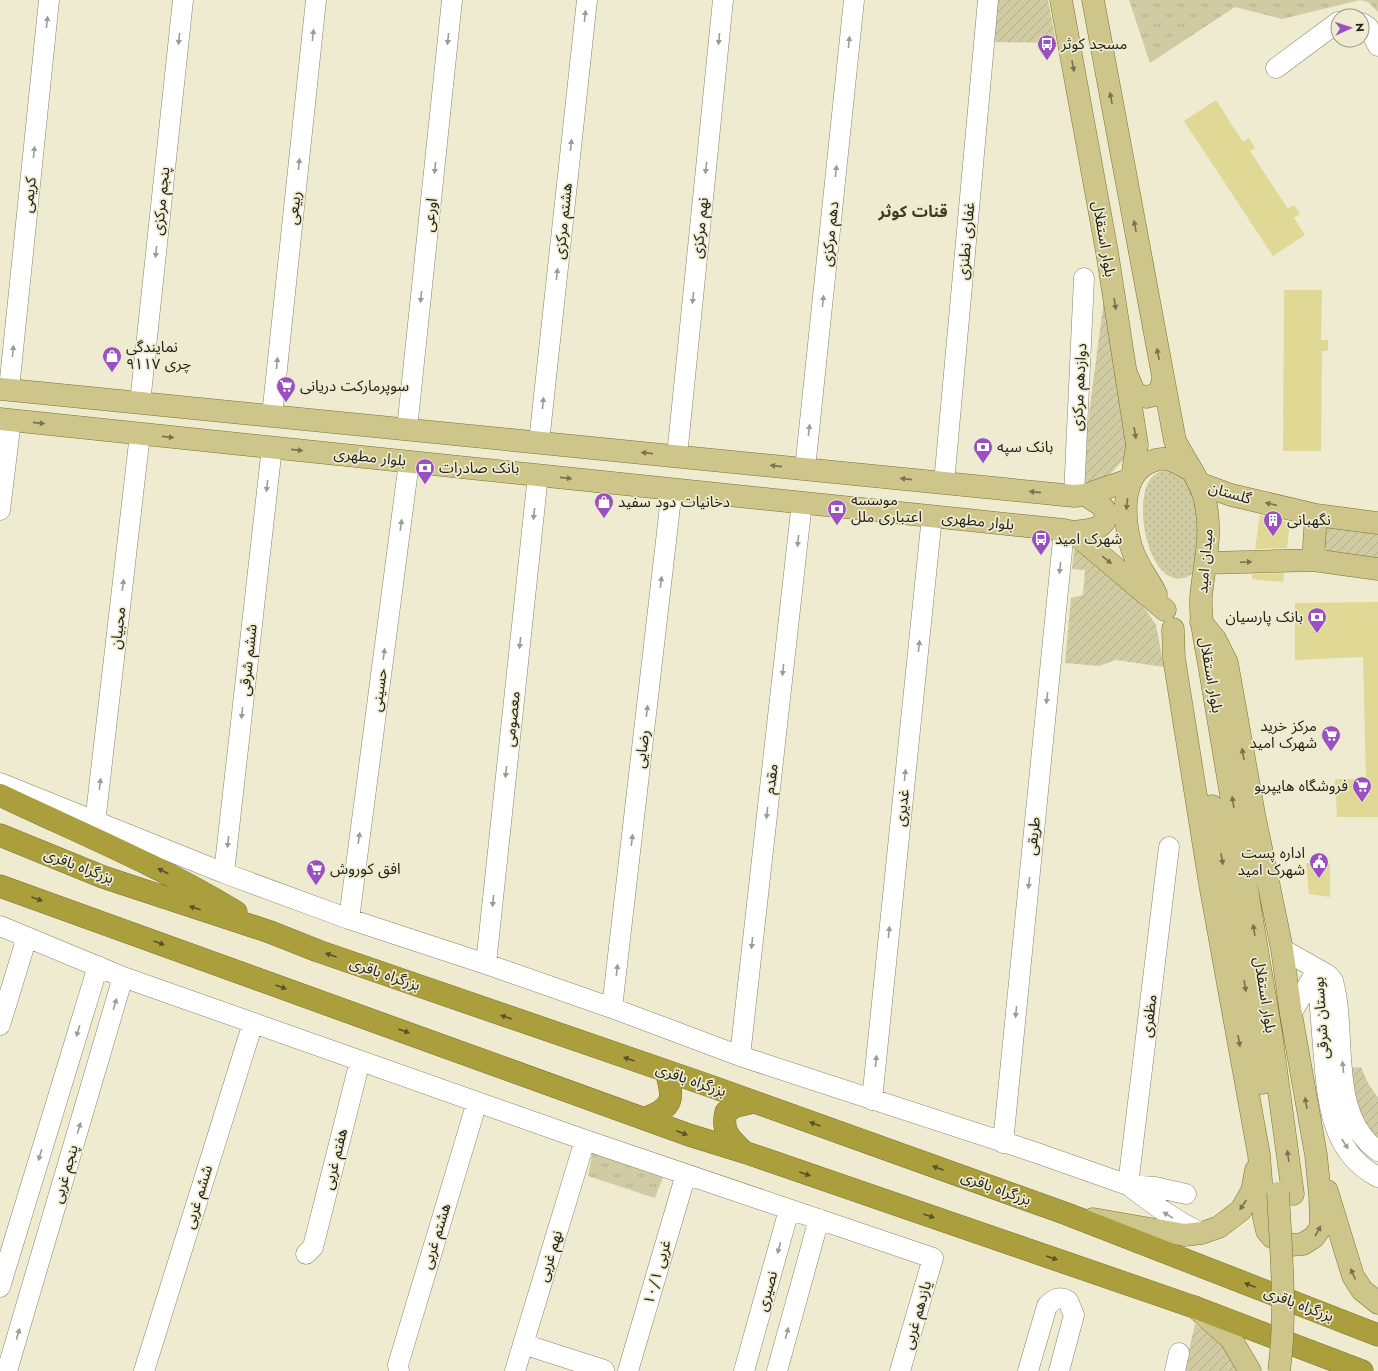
<svg xmlns="http://www.w3.org/2000/svg" width="1378" height="1371" viewBox="0 0 1378 1371" font-family="Jost,'Noto Sans Arabic',sans-serif">
<style>
.grass{fill:url(#grass-dots)}
.park{fill:url(#park-tufts)}
.garden{fill:url(#garden-furrows)}
.building{fill:#e0d895}
.lines{fill:none;stroke-linecap:round;stroke-linejoin:round}
.minor-casing{stroke:#87846c;stroke-width:21}
.major-casing{stroke:#7b722f;stroke-width:23}
.highway-casing{stroke:#7b722f;stroke-width:23}
.minor{stroke:#fff;stroke-width:20}
.major{stroke:#cdc58a;stroke-width:22}
.highway{stroke:#ab9e3c;stroke-width:22}
.major-bridge-casing{stroke:#7b722f;stroke-width:23;stroke-linecap:butt}
.major-bridge{stroke:#cdc58a;stroke-width:22}
.oneway{fill:#9c9b97}
.oneway2{fill:#787250}
.oneway3{fill:#595226}
.labels{text-anchor:middle;stroke-width:3.5;stroke-linejoin:round;paint-order:stroke}
.poi-label{font-size:15px;fill:#222017;stroke:#eeebd0;text-anchor:start}
.street-label{font-size:15px;fill:#222017;stroke:#eeebd0}
.neighbourhood-label{font-size:16px;font-weight:bold;fill:#3f3c26;stroke:#eeebd0}
</style>
<defs>
<pattern id="grass-dots" width="8" height="8" patternUnits="userSpaceOnUse"><rect width="8" height="8" fill="#d0cba3"/><path d="M2 2h.1M6 6h.1" fill="none" stroke="#b2ae8c" stroke-width="1.8" stroke-linecap="round"/></pattern>
<pattern id="park-tufts" width="24" height="20" patternUnits="userSpaceOnUse"><rect width="24" height="20" fill="#d0cba3"/><path d="M3 7l-1-3M5 7V3M7 7l1-3M15 17l-1-3M17 17v-4M19 17l1-3" fill="none" stroke="#b2ae8c"/></pattern>
<pattern id="garden-furrows" width="10" height="10" patternUnits="userSpaceOnUse"><rect width="10" height="10" fill="#d0cba3"/><path d="M-1 1l2-2M0 10L10 0M9 11l2-2" fill="none" stroke="#b2ae8c"/></pattern>
</defs>
<rect width="100%" height="100%" fill="#eeebd0"/>
<path class="grass" d="M1164 470 1180 475 1189 485 1201 525 1194 573C1152 603 1130 504 1151 478 1155 474 1159 472 1164 470Z"/>
<path class="park" d="M1129 0H1378V12L1368 2 1360 0 1282 19 1235 7 1150 63Z
M593 1151 664 1175 655 1198 588 1176Z"/>
<path class="garden" d="M996 0H1048L1056 43 993 42Z
M1105 291 1132 445 1123 460 1105 480 1085 482 1081 476Z
M1328 527 1378 532V560L1328 552 1324 546 1325 530Z
M1074 549 1084 552 1141 604 1150 616 1156 625 1164 667 1116 660 1099 666 1065 663 1071 598 1083 595 1085 570 1072 569Z
M1361 1067 1368 1083 1378 1098V1144L1361 1126 1348 1068Z
M1195 1324 1218 1339 1242 1371H1184Z"/>
<path class="building" d="M1216 100 1243 142 1249 138 1255 148 1250 151 1288 209 1294 205 1300 214 1294 218 1305 235 1273 256 1184 121Z
M1284 290H1322L1321 340H1328V351H1322L1321 451H1283Z
M1260 515 1290 522 1287 548 1255 549Z
M1284 573 1283 582 1252 579V574Z
M1378 602V817H1337L1335 779H1366L1363 657 1295 660V603Z
M1306 863 1330 864V897L1309 894Z"/>
<g class="lines">
<g class="minor-casing">
<path id="minor" d="M1362 23 1368 27 1378 46
M1276 68 1338 22
M9 389 49 0
M140 403 183 0
M272 416 316 0
M407 429 452 0
M539 442 587 0
M677 456 723 0
M805 469 854 0
M944 483 988 0
M1074 496 1084 278
M0 510 11 420
M0 783 224 873 349 919 486 964 612 1008 740 1056 1034 1152 1128 1185 1155 1187 1186 1194
M95 823 140 434
M1169 847 1128 1185C1152 1203 1175 1221 1202 1233
M224 873 272 447
M349 919 409 462
M0 926 123 977 585 1140 933 1258 900 1371
M1282 949 1328 975 1333 981C1348 1034 1327 1115 1378 1151
M486 964 538 475
M1317 970C1319 995 1321 1020 1323 1046 1327 1093 1328 1152 1378 1177
M612 1008 672 489
M1291 1014 1317 970
M0 1025 27 937
M740 1056 802 502
M872 1100 932 516
M1003 1143 1064 530
M306 1254 313 1247 360 1061
M0 1287 98 966
M523 1344 604 1370
M7 1371 123 977
M144 1371 253 1023
M399 1371 398 1365 477 1102
M515 1371 585 1140
M628 1371 686 1174
M744 1371 789 1210
M777 1371 819 1219
M1028 1371 1047 1306C1053 1300 1059 1295 1068 1301L1074 1315 1059 1371
M1175 1371 1179 1353"/>
</g>
<g class="major-casing">
<path id="major" d="M1093 0 1175 441C1185 461 1200 479 1205 500 1213 536 1204 563 1201 597 1200 621 1205 641 1209 664L1271 1033 1293 1194
M1127 375 1135 394 1146 397 1159 394 1163 380
M0 389 1074 496 1085 495 1132 479 1137 445 1107 252 1061 0
M0 419 1064 530 1073 532 1165 610
M1201 484 1231 495 1316 515 1378 523
M1073 532C1088 530 1105 531 1107 513L1101 505 1085 495
M1313 560 1316 515
M1207 563 1313 560 1378 569
M1156 594C1148 578 1136 564 1131 546 1124 521 1120 479 1146 464 1152 461 1160 458 1167 459 1176 461 1184 466 1192 471
M1173 629 1174 658 1210 884 1259 1155 1264 1218 1267 1231 1272 1237 1291 1245 1303 1244 1314 1237 1321 1227 1320 1195 1316 1155 1291 1014 1282 949 1254 814 1227 663 1215 639 1201 622
M1212 806 1262 1083
M1327 1191 1353 1276 1362 1290 1378 1303
M1093 1219 1185 1235 1202 1233 1219 1227 1241 1210 1252 1191 1256 1170
M1195 1307 1231 1339 1250 1371"/>
</g>
<g class="highway-casing">
<path id="highway" d="M0 795C80 833 161 866 236 912
M0 835 103 877 270 932 318 951 710 1086 1067 1214 1378 1335
M0 886 689 1135 744 1152 1194 1307 1362 1371
M646 1118C674 1107 674 1099 666 1071
M744 1152C730 1139 721 1131 726 1112L736 1106 754 1102"/>
</g>
<use href="#minor" class="minor"/>
<use href="#major" class="major"/>
<use href="#highway" class="highway"/>
<g class="major-bridge-casing">
<path id="major-bridge" d="M1278 1193C1281 1252 1287 1313 1279 1371"/>
</g>
<use href="#major-bridge" class="major-bridge"/>
</g>
<defs><path id="oneway-solid" d="M-6-.8H1V-3.2L6.5 0L1 3.2V.8H-6Z"/></defs>
<g class="oneway">
<use href="#oneway-solid" transform="translate(585 16) rotate(-84)"/>
<use href="#oneway-solid" transform="translate(47 22) rotate(-84)"/>
<use href="#oneway-solid" transform="translate(313 35) rotate(-84)"/>
<use href="#oneway-solid" transform="translate(179 39) rotate(96)"/>
<use href="#oneway-solid" transform="translate(448 39) rotate(96)"/>
<use href="#oneway-solid" transform="translate(719 39) rotate(96)"/>
<use href="#oneway-solid" transform="translate(849 42) rotate(-84)"/>
<use href="#oneway-solid" transform="translate(571 145) rotate(-84)"/>
<use href="#oneway-solid" transform="translate(34 152) rotate(-84)"/>
<use href="#oneway-solid" transform="translate(299 164) rotate(-84)"/>
<use href="#oneway-solid" transform="translate(435 168) rotate(96)"/>
<use href="#oneway-solid" transform="translate(706 168) rotate(96)"/>
<use href="#oneway-solid" transform="translate(836 171) rotate(-84)"/>
<use href="#oneway-solid" transform="translate(156 252) rotate(96)"/>
<use href="#oneway-solid" transform="translate(557 274) rotate(-84)"/>
<use href="#oneway-solid" transform="translate(421 297) rotate(96)"/>
<use href="#oneway-solid" transform="translate(693 298) rotate(96)"/>
<use href="#oneway-solid" transform="translate(823 301) rotate(-84)"/>
<use href="#oneway-solid" transform="translate(13 351) rotate(-84)"/>
<use href="#oneway-solid" transform="translate(277 363) rotate(-84)"/>
<use href="#oneway-solid" transform="translate(543 403) rotate(-84)"/>
<use href="#oneway-solid" transform="translate(809 430) rotate(-84)"/>
<use href="#oneway-solid" transform="translate(267 486) rotate(96)"/>
<use href="#oneway-solid" transform="translate(534 514) rotate(96)"/>
<use href="#oneway-solid" transform="translate(401 525) rotate(-82)"/>
<use href="#oneway-solid" transform="translate(798 541) rotate(96)"/>
<use href="#oneway-solid" transform="translate(1060 568) rotate(96)"/>
<use href="#oneway-solid" transform="translate(661 582) rotate(-83)"/>
<use href="#oneway-solid" transform="translate(123 585) rotate(-83)"/>
<use href="#oneway-solid" transform="translate(520 643) rotate(96)"/>
<use href="#oneway-solid" transform="translate(919 646) rotate(-84)"/>
<use href="#oneway-solid" transform="translate(384 654) rotate(-82)"/>
<use href="#oneway-solid" transform="translate(783 670) rotate(96)"/>
<use href="#oneway-solid" transform="translate(1047 698) rotate(96)"/>
<use href="#oneway-solid" transform="translate(647 711) rotate(-83)"/>
<use href="#oneway-solid" transform="translate(242 713) rotate(96)"/>
<use href="#oneway-solid" transform="translate(506 772) rotate(96)"/>
<use href="#oneway-solid" transform="translate(905 775) rotate(-84)"/>
<use href="#oneway-solid" transform="translate(100 784) rotate(-83)"/>
<use href="#oneway-solid" transform="translate(767 813) rotate(96)"/>
<use href="#oneway-solid" transform="translate(359 838) rotate(-82)"/>
<use href="#oneway-solid" transform="translate(632 840) rotate(-83)"/>
<use href="#oneway-solid" transform="translate(228 842) rotate(96)"/>
<use href="#oneway-solid" transform="translate(1029 883) rotate(96)"/>
<use href="#oneway-solid" transform="translate(493 901) rotate(96)"/>
<use href="#oneway-solid" transform="translate(889 932) rotate(-84)"/>
<use href="#oneway-solid" transform="translate(752 943) rotate(96)"/>
<use href="#oneway-solid" transform="translate(617 970) rotate(-83)"/>
<use href="#oneway-solid" transform="translate(115 1004) rotate(-73)"/>
<use href="#oneway-solid" transform="translate(1016 1012) rotate(96)"/>
<use href="#oneway-solid" transform="translate(78 1031) rotate(107)"/>
<use href="#oneway-solid" transform="translate(876 1061) rotate(-84)"/>
<use href="#oneway-solid" transform="translate(1343 1067) rotate(-96)"/>
<use href="#oneway-solid" transform="translate(79 1128) rotate(-73)"/>
<use href="#oneway-solid" transform="translate(1345 1144) rotate(57)"/>
<use href="#oneway-solid" transform="translate(40 1155) rotate(107)"/>
<use href="#oneway-solid" transform="translate(1168 1215) rotate(-149)"/>
<use href="#oneway-solid" transform="translate(779 1248) rotate(105)"/>
<use href="#oneway-solid" transform="translate(787 1333) rotate(-75)"/>
<use href="#oneway-solid" transform="translate(18 1334) rotate(-74)"/>
</g>
<g class="oneway2">
<use href="#oneway-solid" transform="translate(1073 66) rotate(80)"/>
<use href="#oneway-solid" transform="translate(1111 98) rotate(-101)"/>
<use href="#oneway-solid" transform="translate(1135 226) rotate(-101)"/>
<use href="#oneway-solid" transform="translate(1115 304) rotate(81)"/>
<use href="#oneway-solid" transform="translate(1158 354) rotate(-101)"/>
<use href="#oneway-solid" transform="translate(39 423) rotate(6)"/>
<use href="#oneway-solid" transform="translate(1135 433) rotate(81)"/>
<use href="#oneway-solid" transform="translate(168 437) rotate(6)"/>
<use href="#oneway-solid" transform="translate(297 450) rotate(6)"/>
<use href="#oneway-solid" transform="translate(647 453) rotate(-174)"/>
<use href="#oneway-solid" transform="translate(776 466) rotate(-174)"/>
<use href="#oneway-solid" transform="translate(566 478) rotate(6)"/>
<use href="#oneway-solid" transform="translate(906 479) rotate(-174)"/>
<use href="#oneway-solid" transform="translate(1035 492) rotate(-174)"/>
<use href="#oneway-solid" transform="translate(1127 504) rotate(96)"/>
<use href="#oneway-solid" transform="translate(1271 504) rotate(-167)"/>
<use href="#oneway-solid" transform="translate(1107 560) rotate(39)"/>
<use href="#oneway-solid" transform="translate(1246 562) rotate(-2)"/>
<use href="#oneway-solid" transform="translate(1243 754) rotate(-100)"/>
<use href="#oneway-solid" transform="translate(1233 802) rotate(-99)"/>
<use href="#oneway-solid" transform="translate(1222 859) rotate(80)"/>
<use href="#oneway-solid" transform="translate(1254 930) rotate(-99)"/>
<use href="#oneway-solid" transform="translate(1245 986) rotate(80)"/>
<use href="#oneway-solid" transform="translate(1239 1041) rotate(80)"/>
<use href="#oneway-solid" transform="translate(1306 1103) rotate(-100)"/>
<use href="#oneway-solid" transform="translate(1288 1156) rotate(-98)"/>
<use href="#oneway-solid" transform="translate(1243 1205) rotate(123)"/>
<use href="#oneway-solid" transform="translate(1318 1231) rotate(-61)"/>
<use href="#oneway-solid" transform="translate(1353 1274) rotate(-114)"/>
</g>
<g class="oneway3">
<use href="#oneway-solid" transform="translate(163 871) rotate(-152)"/>
<use href="#oneway-solid" transform="translate(37 899) rotate(20)"/>
<use href="#oneway-solid" transform="translate(195 908) rotate(-162)"/>
<use href="#oneway-solid" transform="translate(159 943) rotate(20)"/>
<use href="#oneway-solid" transform="translate(331 955) rotate(-161)"/>
<use href="#oneway-solid" transform="translate(281 987) rotate(20)"/>
<use href="#oneway-solid" transform="translate(506 1017) rotate(-161)"/>
<use href="#oneway-solid" transform="translate(404 1031) rotate(20)"/>
<use href="#oneway-solid" transform="translate(629 1059) rotate(-161)"/>
<use href="#oneway-solid" transform="translate(815 1124) rotate(-160)"/>
<use href="#oneway-solid" transform="translate(682 1133) rotate(21)"/>
<use href="#oneway-solid" transform="translate(938 1168) rotate(-160)"/>
<use href="#oneway-solid" transform="translate(805 1174) rotate(19)"/>
<use href="#oneway-solid" transform="translate(929 1216) rotate(19)"/>
<use href="#oneway-solid" transform="translate(1052 1258) rotate(19)"/>
<use href="#oneway-solid" transform="translate(1250 1285) rotate(-159)"/>
</g>
<defs>
<g id="bus-pin" transform="scale(1)"><path d="M0 17L-7.5 6A9.5 9.5 0 1 1 7.5 6Z" fill="#9a50c3" stroke="#eeebd0"/><path d="M-5-6H5V4H4V6H2V4H-2V6H-4V4H-5ZM-3.5-4V0h7V-4ZM-3.5 1.2v1.5H-2V1.2ZM2 1.2v1.5H3.5V1.2Z" fill="#fff"/></g>
<g id="shop-pin" transform="scale(1)"><path d="M0 17L-7.5 6A9.5 9.5 0 1 1 7.5 6Z" fill="#9a50c3" stroke="#eeebd0"/><path d="M-5-2.5h2.3a2.7 3.5 0 0 1 5.4 0H5L5.5 6h-11ZM-1.5-2.5h3a1.5 2.3 0 0 0-3 0Z" fill="#fff"/></g>
<g id="supermarket-pin" transform="scale(1)"><path d="M0 17L-7.5 6A9.5 9.5 0 1 1 7.5 6Z" fill="#9a50c3" stroke="#eeebd0"/><path d="M-6-5.5h2.5l.6 2H6L4.5 2H-2.5L-4.4-4H-6ZM-1.5 3.2a1.3 1.3 0 1 0 .1 0ZM3 3.2a1.3 1.3 0 1 0 .1 0Z" fill="#fff"/></g>
<g id="bank-pin" transform="scale(1)"><path d="M0 17L-7.5 6A9.5 9.5 0 1 1 7.5 6Z" fill="#9a50c3" stroke="#eeebd0"/><path d="M-6-4H6V4H-6ZM0-2.3a2.3 2.3 0 1 0 0 4.6a2.3 2.3 0 1 0 0-4.6Z" fill="#fff"/></g>
<g id="building-pin" transform="scale(1)"><path d="M0 17L-7.5 6A9.5 9.5 0 1 1 7.5 6Z" fill="#9a50c3" stroke="#eeebd0"/><path d="M-4-6H4V6H1V3H-1V6H-4ZM-2.5-4.3h1.7v1.8h-1.7ZM.8-4.3h1.7v1.8H.8ZM-2.5-1h1.7V.8h-1.7ZM.8-1h1.7V.8H.8Z" fill="#fff"/></g>
<g id="civic-pin" transform="scale(1)"><path d="M0 17L-7.5 6A9.5 9.5 0 1 1 7.5 6Z" fill="#9a50c3" stroke="#eeebd0"/><path d="M-.6-6.5H3V-4.5H.6V-3L4-1V1h2V6H-6V1h2V-1L-.6-3ZM-1.2 2.5V6h2.4V2.5Z" fill="#fff"/></g>
</defs>
<g fill-rule="evenodd">
<use href="#bus-pin" x="1047" y="44"/>
<use href="#shop-pin" x="112" y="356"/>
<use href="#supermarket-pin" x="286" y="386"/>
<use href="#bank-pin" x="983" y="447"/>
<use href="#bank-pin" x="425" y="468"/>
<use href="#shop-pin" x="604" y="502"/>
<use href="#bank-pin" x="837" y="509"/>
<use href="#building-pin" x="1273" y="520"/>
<use href="#bus-pin" x="1041" y="539"/>
<use href="#bank-pin" x="1317" y="617"/>
<use href="#supermarket-pin" x="1331" y="735"/>
<use href="#supermarket-pin" x="1362" y="786"/>
<use href="#civic-pin" x="1319" y="862"/>
<use href="#supermarket-pin" x="316" y="869"/>
</g>
<g class="labels">
<g class="poi-label">
<text x="1061" y="49">مسجد کوثر</text>
<text x="126" y="352">نمایندگی<tspan x="126" dy="17">۹۱۱۷ چری</tspan></text>
<text x="300" y="391">سوپرمارکت دریانی</text>
<text x="997" y="452">بانک سپه</text>
<text x="439" y="473">بانک صادرات</text>
<text x="851" y="505">موسسه<tspan x="851" dy="17">اعتباری ملل</tspan></text>
<text x="618" y="507">دخانیات دود سفید</text>
<text x="1287" y="525">نگهبانی</text>
<text x="1055" y="544">شهرک امید</text>
<text x="1303" y="622" text-anchor="end">بانک پارسیان</text>
<text x="1317" y="731" text-anchor="end">مرکز خرید<tspan x="1317" dy="17">شهرک امید</tspan></text>
<text x="1348" y="791" text-anchor="end">فروشگاه هایپریو</text>
<text x="1305" y="858" text-anchor="end">اداره پست<tspan x="1305" dy="17">شهرک امید</tspan></text>
<text x="330" y="874">افق کوروش</text>
</g>
<g class="street-label">
<text transform="translate(29 195) rotate(-84)" y="5">کریمی</text>
<text transform="translate(161 201) rotate(-84)" y="5">پنجم مرکزی</text>
<text transform="translate(294 208) rotate(-84)" y="5">ربیعی</text>
<text transform="translate(430 215) rotate(-84)" y="5">اورعی</text>
<text transform="translate(563 221) rotate(-84)" y="5">هشتم مرکزی</text>
<text transform="translate(700 228) rotate(-84)" y="5">نهم مرکزی</text>
<text transform="translate(830 234) rotate(-84)" y="5">دهم مرکزی</text>
<text transform="translate(1104 239) rotate(80)" y="5">بلوار استقلال</text>
<text transform="translate(966 241) rotate(-85)" y="5">غفاری نطنزی</text>
<text transform="translate(1079 387) rotate(-87)" y="5">دوازدهم مرکزی</text>
<text transform="translate(370 457) rotate(6)" y="5">بلوار مطهری</text>
<text transform="translate(1230 493) rotate(17)" y="5">گلستان</text>
<text transform="translate(978 521) rotate(6)" y="5">بلوار مطهری</text>
<text transform="translate(1205 561) rotate(-85)" y="5">میدان امید</text>
<text transform="translate(118 628) rotate(-83)" y="5">محبیان</text>
<text transform="translate(248 660) rotate(-84)" y="5">ششم شرقی</text>
<text transform="translate(1211 675) rotate(80)" y="5">بلوار استقلال</text>
<text transform="translate(379 690) rotate(-82)" y="5">حسینی</text>
<text transform="translate(512 719) rotate(-84)" y="5">معصومی</text>
<text transform="translate(642 749) rotate(-83)" y="5">رضایی</text>
<text transform="translate(771 779) rotate(-83)" y="5">مقدم</text>
<text transform="translate(902 808) rotate(-84)" y="5">غدیری</text>
<text transform="translate(1033 836) rotate(-84)" y="5">طریقی</text>
<text transform="translate(79 866) rotate(21)" y="5">بزرگراه باقری</text>
<text transform="translate(385 974) rotate(19)" y="5">بزرگراه باقری</text>
<text transform="translate(1265 995) rotate(81)" y="5">بلوار استقلال</text>
<text transform="translate(1149 1016) rotate(-83)" y="5">مظفری</text>
<text transform="translate(1321 1018) rotate(-94)" y="5">بوستان شرقی</text>
<text transform="translate(691 1080) rotate(19)" y="5">بزرگراه باقری</text>
<text transform="translate(335 1159) rotate(-76)" y="5">هفتم غربی</text>
<text transform="translate(65 1174) rotate(-74)" y="5">پنجم غربی</text>
<text transform="translate(996 1188) rotate(20)" y="5">بزرگراه باقری</text>
<text transform="translate(198 1197) rotate(-73)" y="5">ششم غربی</text>
<text transform="translate(436 1236) rotate(-73)" y="5">هشتم غربی</text>
<text transform="translate(550 1256) rotate(-73)" y="5">نهم غربی</text>
<text transform="translate(657 1272) rotate(-74)" y="5">۱۰/۱ غربی</text>
<text transform="translate(767 1291) rotate(-74)" y="5">نصیری</text>
<text transform="translate(1299 1304) rotate(21)" y="5">بزرگراه باقری</text>
<text transform="translate(917 1315) rotate(-74)" y="5">یازدهم غربی</text>
</g>
<g class="neighbourhood-label">
<text x="913" y="217">قنات کوثر</text>
</g>
</g>
<g transform="translate(1350 28) rotate(87)"><circle r="19" fill="#eeebd0" stroke="#9c9a86"/>
<path d="M0-3L7 15L0 10L-7 15Z" fill="#9a50c3"/>
<text y="-6" font-size="11" font-weight="bold" text-anchor="middle" fill="#222017">N</text>
</g>
</svg>
